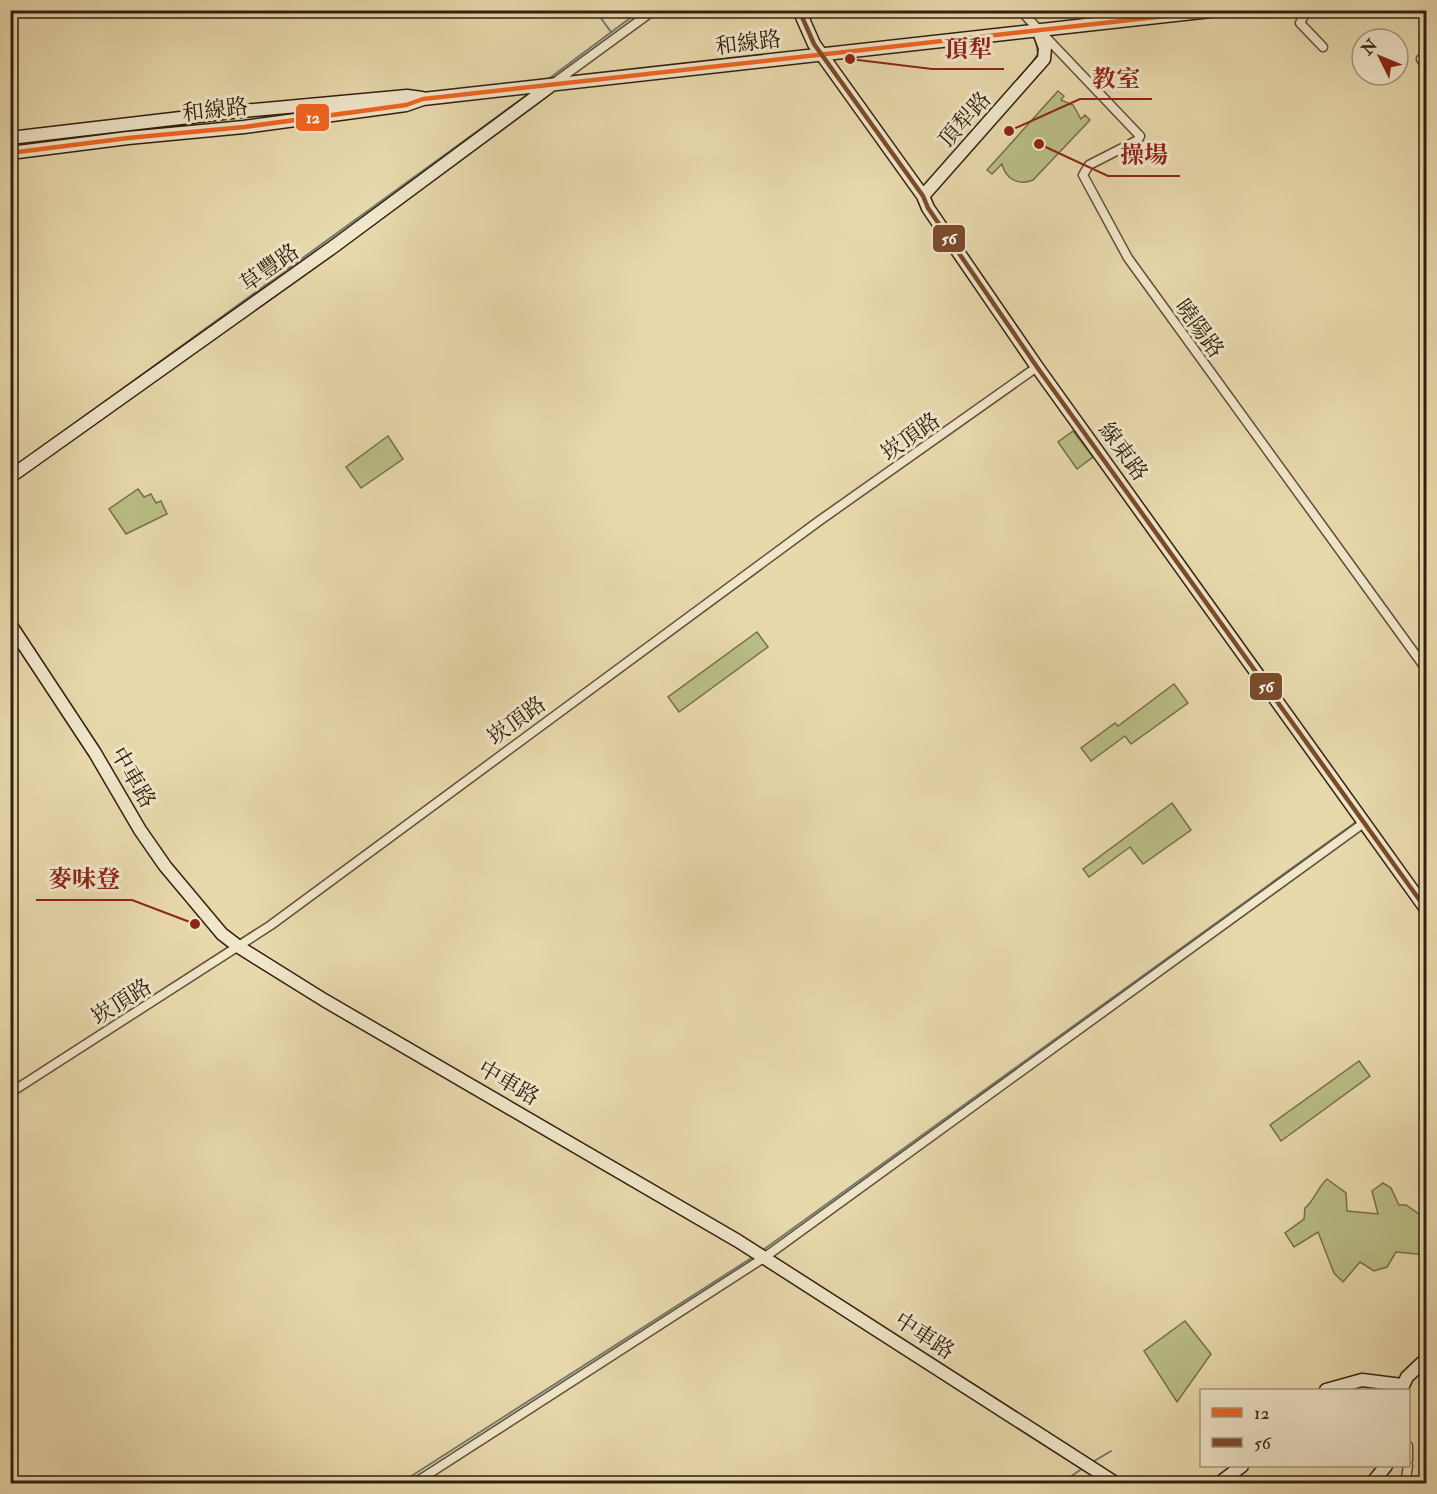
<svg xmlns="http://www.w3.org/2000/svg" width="1437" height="1494" viewBox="0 0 1437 1494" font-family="'IM FELL Double Pica','Noto Serif TC',serif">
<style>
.green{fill:#babe86;stroke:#766f4a;stroke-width:1.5}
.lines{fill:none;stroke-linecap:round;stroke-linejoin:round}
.stream{stroke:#707b72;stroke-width:2}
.street-casing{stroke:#604e36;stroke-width:11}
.secondary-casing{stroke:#32200f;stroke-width:15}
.street{stroke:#f0e6ca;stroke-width:8}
.secondary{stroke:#f0e6ca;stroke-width:12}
.bus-1-casing{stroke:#f0e6ca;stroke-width:9}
.bus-2-casing{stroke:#f0e6ca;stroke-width:9}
.bus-1{stroke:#f26522;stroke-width:4.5}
.bus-2{stroke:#7a4b2a;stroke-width:4.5}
.labels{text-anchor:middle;stroke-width:6;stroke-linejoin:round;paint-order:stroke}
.street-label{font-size:22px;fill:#32200f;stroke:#f0e6ca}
.leader{fill:none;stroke:#8f2418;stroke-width:2}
.callout-dot{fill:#8f2418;stroke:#f0e6ca;stroke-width:2}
.callout-label{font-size:24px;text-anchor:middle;font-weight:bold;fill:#8f2418;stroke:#f0e6ca;stroke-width:6;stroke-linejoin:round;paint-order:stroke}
.line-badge{stroke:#f0e6ca;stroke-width:2}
.badge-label{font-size:16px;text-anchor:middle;font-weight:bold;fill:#fff}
</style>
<rect width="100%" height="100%" fill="#e8d9ad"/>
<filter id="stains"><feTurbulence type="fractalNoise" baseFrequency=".00333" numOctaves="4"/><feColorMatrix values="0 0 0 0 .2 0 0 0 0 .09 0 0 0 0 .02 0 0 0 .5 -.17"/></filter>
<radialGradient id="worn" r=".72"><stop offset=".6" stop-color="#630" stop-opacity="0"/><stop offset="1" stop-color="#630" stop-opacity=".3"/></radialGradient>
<path class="green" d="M1058 91 1064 96 1061 100 1073 105 1081 119 1085 115 1090 120 1033 180C1018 186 1006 179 1002 164L992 174 987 170Z
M1073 431 1093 457 1077 469 1058 442Z
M388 436 403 459 361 488 346 467Z
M138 489 144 497 151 494 156 503 161 501 167 514 126 534 109 509Z
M757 632 768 647 679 712 668 697Z
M1174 684 1188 703 1131 744 1125 736 1091 761 1081 748 1115 723 1118 726Z
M1172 803 1191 830 1143 864 1130 847 1089 877 1083 869Z
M1359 1061 1370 1076 1281 1141 1270 1125Z
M1327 1179 1346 1193 1347 1211 1378 1214 1372 1191 1383 1183 1391 1188 1399 1205H1406L1426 1219V1255L1396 1252 1387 1267 1374 1271 1360 1262 1343 1282 1334 1273 1318 1232 1294 1247 1285 1233 1304 1219 1305 1208C1315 1200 1317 1188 1327 1179Z
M1185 1321 1211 1354 1177 1402 1144 1351Z"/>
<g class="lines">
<path class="stream" d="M595 10 611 32
M1020 15 1029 27
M1029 67 1038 54 1036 40
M547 80 641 10
M30 456 530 93
M763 1250 1356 822
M1091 1463 1111 1451
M399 1484 753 1257
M1060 1484 1083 1468"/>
<g class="street-casing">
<path id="street" d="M1020 10 1140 136 1138 140 1089 165 1083 175 1128 258 1426 669
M1307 10 1300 23 1323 47
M1426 56 1421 59 1426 67
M554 83 654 10
M10 1093 271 925 819 521 1037 367
M1408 1446V1460
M413 1484 765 1257 1365 822
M1405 1484 1408 1466"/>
</g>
<g class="secondary-casing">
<path id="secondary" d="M799 10 814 44 923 196 928 208 1037 367 1426 909
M10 138 232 112 407 96 422 98
M10 153 128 138 244 127 406 105 423 99 1220 10
M923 196 1044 59 1045 48 1039 32
M10 477 333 247 549 87
M10 624 95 753 140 830 165 866 222 934 239 947 324 1000 738 1241 1117 1484
M1326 1390 1362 1380 1402 1385
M1401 1390 1407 1377 1426 1359
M1218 1484 1242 1466
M1371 1484 1386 1466"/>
</g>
<use href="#street" class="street"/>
<use href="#secondary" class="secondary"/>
<g class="bus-1-casing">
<path id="bus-1" d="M10 153 128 138 244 127 406 105 423 99 1220 10"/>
</g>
<g class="bus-2-casing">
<path id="bus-2" d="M799 10 814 44 923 196 928 208 1037 367 1426 909"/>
</g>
<use href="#bus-1" class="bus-1"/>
<use href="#bus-2" class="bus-2"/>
</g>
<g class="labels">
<g class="street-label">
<text transform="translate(748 42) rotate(-7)" y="8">和線路</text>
<text transform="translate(215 109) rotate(-6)" y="8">和線路</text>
<text transform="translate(964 119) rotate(-48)" y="8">頂犁路</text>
<text transform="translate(269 267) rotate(-35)" y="8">草豐路</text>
<text transform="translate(1200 328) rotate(54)" y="8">曉陽路</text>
<text transform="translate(910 436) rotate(-35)" y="8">崁頂路</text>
<text transform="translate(1124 451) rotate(54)" y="8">線東路</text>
<text transform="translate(516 720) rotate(-36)" y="8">崁頂路</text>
<text transform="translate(134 777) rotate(60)" y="8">中車路</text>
<text transform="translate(121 1001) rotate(-32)" y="8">崁頂路</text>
<text transform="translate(509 1082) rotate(30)" y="8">中車路</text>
<text transform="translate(925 1335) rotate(33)" y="8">中車路</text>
</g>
</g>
<path class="leader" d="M850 59L932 69H1004M1009 131L1080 99H1152M1039 144L1108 176H1180M195 924L132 900H36"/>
<g class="callout-dot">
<circle cx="850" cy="59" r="6"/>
<circle cx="1009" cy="131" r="6"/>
<circle cx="1039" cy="144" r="6"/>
<circle cx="195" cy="924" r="6"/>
</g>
<g class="callout-label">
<text x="968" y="57">頂犁</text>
<text x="1116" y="87">教室</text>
<text x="1144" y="163">操場</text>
<text x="84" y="887">麥味登</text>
</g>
<g class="line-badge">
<rect x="295" y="103" width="35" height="29" rx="6" fill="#f26522"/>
<rect x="932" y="224" width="34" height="29" rx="6" fill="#7a4b2a"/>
<rect x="1249" y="672" width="34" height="29" rx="6" fill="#7a4b2a"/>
</g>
<g class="badge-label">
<text x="313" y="123">12</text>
<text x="949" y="244">56</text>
<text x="1266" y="692">56</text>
</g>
<rect width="1437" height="1494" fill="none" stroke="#e8d9ad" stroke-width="36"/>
<rect x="12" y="12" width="1413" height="1470" fill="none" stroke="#32200f" stroke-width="3"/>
<rect x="18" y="18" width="1401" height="1458" fill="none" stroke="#32200f" stroke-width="1.5"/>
<rect x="1200" y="1389" width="210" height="78" fill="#f0e6ca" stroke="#a4977f" stroke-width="1.5"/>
<rect x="1212" y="1408" width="30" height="9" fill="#f26522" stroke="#a4977f" stroke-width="1.5"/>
<text x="1254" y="1419" font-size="18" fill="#32200f">12</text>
<rect x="1212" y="1438" width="30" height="9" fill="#7a4b2a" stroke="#a4977f" stroke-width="1.5"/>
<text x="1254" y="1449" font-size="18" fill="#32200f">56</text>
<g transform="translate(1380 57) rotate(313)"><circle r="28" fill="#f0e6ca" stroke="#a4977f" stroke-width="1.5"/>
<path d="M0-4.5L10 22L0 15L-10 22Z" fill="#8f2418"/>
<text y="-9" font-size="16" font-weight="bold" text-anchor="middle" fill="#32200f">N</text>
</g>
<rect width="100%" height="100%" filter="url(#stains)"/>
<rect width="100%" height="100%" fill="url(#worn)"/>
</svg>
